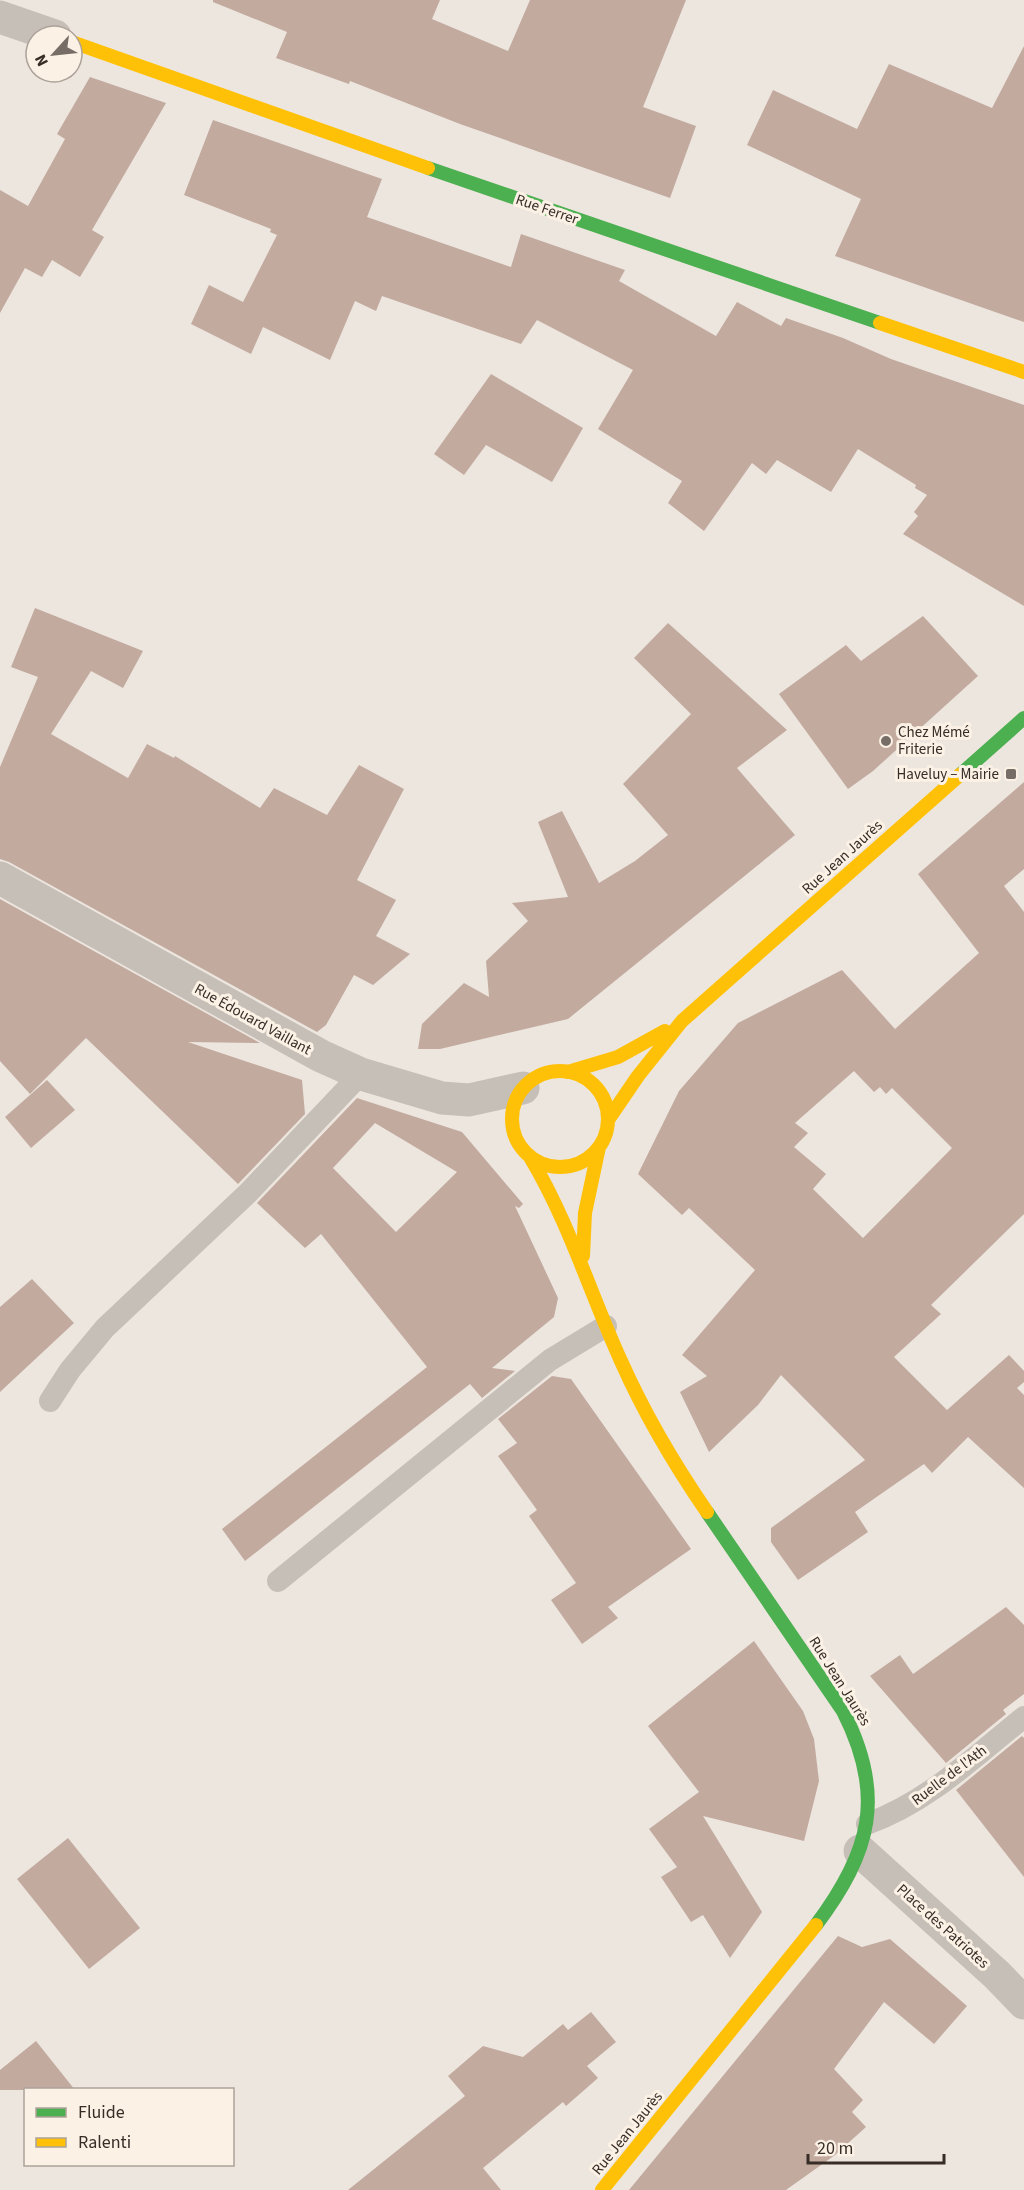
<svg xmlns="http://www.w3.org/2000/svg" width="1024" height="2190" viewBox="0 0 1024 2190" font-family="'Source Sans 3',sans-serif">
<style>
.building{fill:#c2aa9f;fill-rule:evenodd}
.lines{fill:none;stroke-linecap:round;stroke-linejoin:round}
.lane{stroke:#c6bfb8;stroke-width:22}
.street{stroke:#c6bfb8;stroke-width:33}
.fast{stroke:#4caf50;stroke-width:14}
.slow{stroke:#ffc107;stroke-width:14}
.poi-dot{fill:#776d67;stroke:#fbf1e5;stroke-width:2}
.labels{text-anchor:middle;stroke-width:6;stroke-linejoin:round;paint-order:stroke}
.street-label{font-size:15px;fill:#372c26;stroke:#fbf1e5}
.poi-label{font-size:15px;fill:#372c26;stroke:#fbf1e5;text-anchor:start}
</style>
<rect width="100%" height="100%" fill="#ede6df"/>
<path class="building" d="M213 0H440L432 19 508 51 530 0H686L643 107 696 126 670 198 460 124 350 81 349 84 276 58 287 32 213 2Z
M1024 46V322L835 256 861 199 747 145 773 90 857 129 889 64 992 108Z
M90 77 166 103 92 230 104 237 80 277 52 260 42 277 25 268 0 313V190L28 206 65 139 57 134Z
M213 120 382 179 367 217 511 267 521 234 625 270 619 281 716 336 737 302 781 326 786 318 843 338 891 359 1024 405V606L903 534 918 516 914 512 927 495 915 488 916 485 858 449 831 492 777 460 766 474 752 463 704 531 668 503 682 481 598 429 633 370 537 320 521 344 382 296 376 311 355 301 330 360 263 327 251 354 191 324 209 285 243 302 277 235 270 232 271 229 184 195Z
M491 374 583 428 552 482 486 445 464 475 434 454Z
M35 608 143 651 123 688 91 671 51 734 128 778 147 744 174 758 175 756 260 808 274 788 327 815 359 765 404 789 357 880 396 900 376 936 410 954 373 985 354 975 326 1025 317 1032 9 862 0 859V767L38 677 11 667Z
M923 616 978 676 873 771 848 789 779 694 846 645 861 661Z
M668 623 787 730 737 768 795 835 568 1019 440 1049H418L422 1024 464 983 489 997 486 961 528 921 512 903 568 897 538 822 562 811 599 883 635 861 668 835 623 784 691 714 634 658Z
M1024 782V869L1004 886 1024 912V1214L931 1305 941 1314 894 1357 947 1410 1009 1355 1024 1371V1382L1017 1388 1024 1395V1488L968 1437 932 1473 924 1464 855 1512 868 1532 798 1580 771 1542V1528L865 1460 781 1375 758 1405 709 1452 680 1392 707 1376 682 1355 755 1270 689 1208 682 1215 638 1174 679 1091 738 1023 842 970 895 1029 979 953 918 874ZM854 1071 874 1092 880 1087 886 1094 892 1088 952 1148 863 1238 813 1189 826 1174 794 1147 808 1133 795 1123Z
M0 899 260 1043 188 1042 302 1080 305 1114 238 1184 86 1038 30 1094 0 1061Z
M47 1080 75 1110 31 1148 5 1117Z
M357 1098 462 1132 523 1204 519 1208 515 1206 558 1298 554 1317 492 1368 515 1371 482 1398 470 1384 245 1561 222 1529 427 1367 321 1234 305 1248 257 1203ZM375 1123 457 1172 396 1232 333 1168Z
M32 1279 74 1323 0 1392V1307Z
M552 1376 571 1379 691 1549 608 1607 618 1618 582 1644 551 1600 576 1583 529 1516 537 1510 498 1456 517 1443 498 1419Z
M1006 1607 1024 1625V1694L1003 1710 1006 1714 946 1763 870 1676 900 1655 913 1674Z
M754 1641 803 1711 814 1739 819 1781 804 1841 703 1816 762 1912 730 1958 703 1915 691 1922 661 1877 677 1867 649 1829 699 1792 648 1726Z
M1022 1736 1024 1738V1877L956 1790Z
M68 1838 140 1928 89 1969 17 1879Z
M838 1936 862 1947 890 1939 967 2006 934 2044 884 2002 834 2069 863 2100 852 2112 866 2127 835 2155 786 2190H629Z
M591 2012 616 2042 587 2066 598 2078 566 2106 563 2102 483 2168 501 2190H348L465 2096 448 2076 483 2046 523 2057 563 2024 568 2030Z
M36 2041 75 2090H0V2070Z"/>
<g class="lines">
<path class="lane" d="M50 1401 70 1370 105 1328 248 1193 361 1074
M278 1581 550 1360 606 1326
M867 1824C928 1802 974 1757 1024 1717"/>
<path class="street" d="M0 17 55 36
M0 878 321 1056 361 1074 442 1098 469 1100 523 1088
M860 1851 997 1975 1024 2003"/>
<path class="fast" d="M428 168 880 323
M961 774 1024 718
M707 1512 843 1711C886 1795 871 1852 816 1925"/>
<path class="slow" d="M72 42 428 168
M880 323 1024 372
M512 1119a48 48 0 1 1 96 0a48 48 0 1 1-96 0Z
M568 1072 618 1057 665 1031
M608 1120 638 1076 682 1021 961 774
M530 1157C569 1222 590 1293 621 1361 645 1415 674 1464 707 1512
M583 1256 585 1213 599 1147
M602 2190 816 1925"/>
</g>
<g class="poi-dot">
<circle cx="886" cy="741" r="6"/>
<rect x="1005" y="768" width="12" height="12" rx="3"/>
</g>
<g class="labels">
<g class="street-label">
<text transform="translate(547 209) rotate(19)" y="5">Rue Ferrer</text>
<text transform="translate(842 857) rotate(-42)" y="5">Rue Jean Jaurès</text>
<text transform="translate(253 1019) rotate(29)" y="5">Rue Édouard Vaillant</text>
<text transform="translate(840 1681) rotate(58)" y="5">Rue Jean Jaurès</text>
<text transform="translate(949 1775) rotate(-37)" y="5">Ruelle de l'Ath</text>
<text transform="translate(943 1926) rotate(42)" y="5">Place des Patriotes</text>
<text transform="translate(627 2133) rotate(-51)" y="5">Rue Jean Jaurès</text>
</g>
<g class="poi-label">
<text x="898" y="737">Chez Mémé<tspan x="898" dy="17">Friterie</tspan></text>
<text x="999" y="779" text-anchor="end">Haveluy – Mairie</text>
</g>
</g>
<rect x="24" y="2088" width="210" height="78" fill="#fbf1e5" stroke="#ada299" stroke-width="1.5"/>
<rect x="36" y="2108" width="30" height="9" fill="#4caf50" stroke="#ada299" stroke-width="1.5"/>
<text x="78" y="2118" font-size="18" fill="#372c26">Fluide</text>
<rect x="36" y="2138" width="30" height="9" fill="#ffc107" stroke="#ada299" stroke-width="1.5"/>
<text x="78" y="2148" font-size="18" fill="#372c26">Ralenti</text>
<g transform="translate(54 54) rotate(243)"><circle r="28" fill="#fbf1e5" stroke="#ada299" stroke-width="1.5"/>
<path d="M0-4.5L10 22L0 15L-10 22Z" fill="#776d67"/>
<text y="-9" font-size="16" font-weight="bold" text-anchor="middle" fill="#372c26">N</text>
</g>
<path d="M808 2154v9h136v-9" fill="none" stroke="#372c26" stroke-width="3"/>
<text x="817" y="2154" font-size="18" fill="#372c26" stroke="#fbf1e5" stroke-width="4.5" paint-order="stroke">20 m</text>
</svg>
